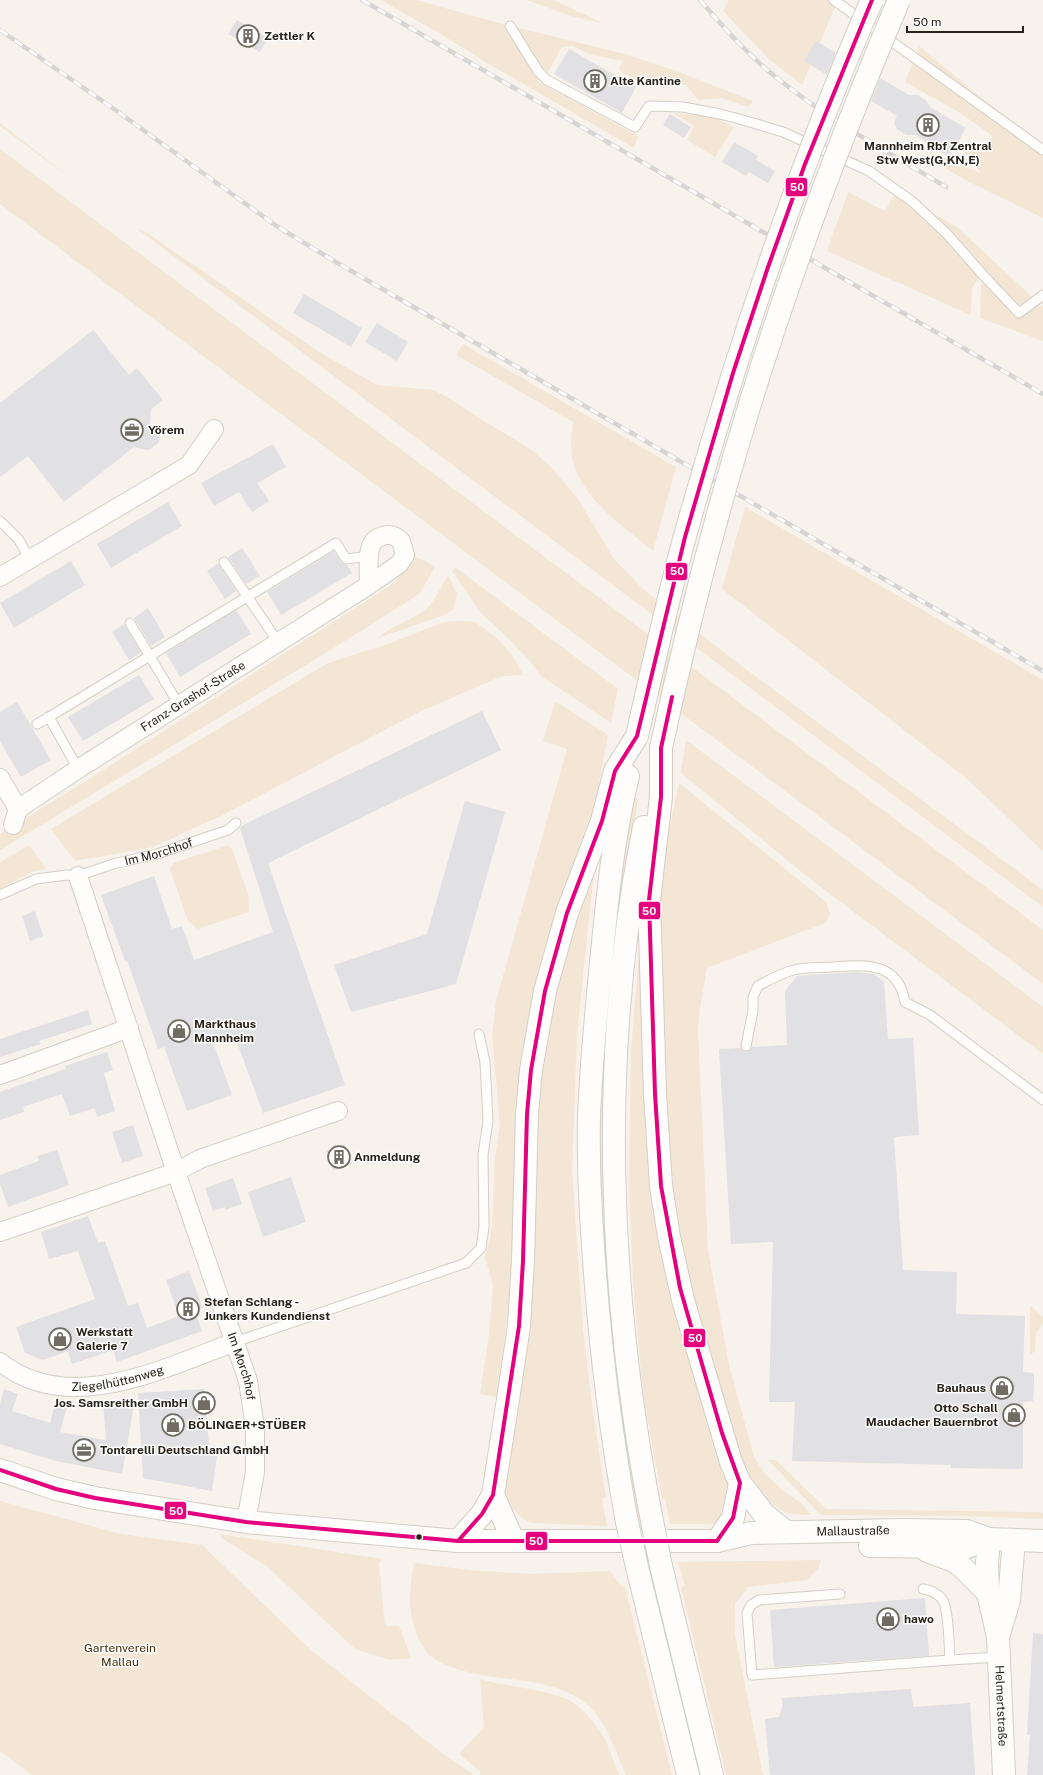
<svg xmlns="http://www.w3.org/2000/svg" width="1043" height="1775" viewBox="0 0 1043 1775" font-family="'Public Sans',sans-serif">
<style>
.green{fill:#f3e6d5}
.building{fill:#e1e0e2}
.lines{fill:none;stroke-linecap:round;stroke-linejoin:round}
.service-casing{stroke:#d4cec7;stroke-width:11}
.minor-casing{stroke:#d4cec7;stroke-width:20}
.tertiary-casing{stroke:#d4cec7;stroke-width:24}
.secondary-casing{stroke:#d4cec7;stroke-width:24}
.trunk-casing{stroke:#d4cec7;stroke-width:24}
.service{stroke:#fefdfc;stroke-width:9}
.minor{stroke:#fefdfc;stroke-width:18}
.tertiary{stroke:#fefdfc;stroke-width:22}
.secondary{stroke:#fefdfc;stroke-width:22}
.trunk{stroke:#fefdfc;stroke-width:22}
.rail-casing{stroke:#d7d5d3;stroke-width:4.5}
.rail{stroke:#fff;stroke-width:3;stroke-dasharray:9;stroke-linecap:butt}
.trunk-bridge-casing{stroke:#d4cec7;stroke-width:24;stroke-linecap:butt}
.trunk-bridge{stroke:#fefdfc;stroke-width:22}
.bus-1-casing{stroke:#fff;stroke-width:7}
.bus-1{stroke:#e5007d;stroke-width:4}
.bus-dot{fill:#28221a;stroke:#fff;stroke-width:1.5}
.labels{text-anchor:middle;stroke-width:3;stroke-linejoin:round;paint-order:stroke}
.poi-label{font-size:12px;font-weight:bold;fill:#28221a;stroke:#fff;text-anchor:start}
.street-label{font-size:12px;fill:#28221a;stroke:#fff}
.park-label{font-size:12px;fill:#442d07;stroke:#fff}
.line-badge{stroke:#fff;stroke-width:1.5}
.badge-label{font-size:11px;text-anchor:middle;font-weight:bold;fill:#fff}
</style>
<rect width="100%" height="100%" fill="#f7f2eb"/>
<path class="green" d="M381 0H416L506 25 539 82 638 136 634 148 494 67 442 35Z
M527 0H553L603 23 574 17Z
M729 0H838L802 85 769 59 723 11Z
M514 27 625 54 676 71 753 101 749 107 722 98 698 100 686 85 670 81 664 88 650 81 647 85 621 72 619 68 624 61 592 55 572 46 562 47 548 72 541 66Z
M919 46 979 96 1043 145V218L967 181 936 163 967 167 981 173 964 152 984 148 993 136 957 111 905 82Z
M673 113 714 117 734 127 715 157 687 140 694 126Z
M0 123 74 181 0 126Z
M0 149 1043 930V984L0 204Z
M848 192 885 211 894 195C930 220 951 245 979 278L972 288 971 315 827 251Z
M936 215 957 227 1043 307V341L980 318 981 285 993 277Z
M136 228 146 232 319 352 377 385 433 390 451 399 476 416 530 449 550 466 578 499 614 559 643 589 735 661 1043 890V907Z
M463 344 676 467 653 551C625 528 588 503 575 468 569 454 572 436 573 422L456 355Z
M745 507 1043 680V851L966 778 722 589Z
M413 555 435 567 420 593 410 600 324 654 0 850V834L97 774 394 583Z
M455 567 618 689 611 723 541 676 529 660 511 641 481 613 452 571Z
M448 575 457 594 453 610 444 615 378 638C392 625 411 621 426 609 436 600 441 586 448 575Z
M459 621 475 622 497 638 515 659 523 675 502 676 417 713 221 816 153 847 75 861 51 829 328 663 388 644 444 622Z
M555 701 608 735 595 805 547 944 540 971 509 1302 497 1397 480 1394 489 1334 493 1285 485 1257 492 1228 495 1158 500 1124 492 1037 496 1001 567 749 543 741Z
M686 740 1043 1007V1054L814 882 681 773Z
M679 783 826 902 830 914 825 923 707 968 700 1009 698 1029 708 1250 729 1365 754 1457 765 1474 785 1492 801 1503 811 1515C789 1515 784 1514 768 1500L764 1502 738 1456 703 1347 669 1199 657 895 665 834H668Z
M633 796 638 799 619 917 606 1221 612 1322 621 1394 642 1521H636L605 1312 598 1151 606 984Z
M29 845 46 869 32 872 0 889V862Z
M229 845 232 849 248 894 249 912 198 929 188 921 170 869 173 863Z
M594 870 577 1034 572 1171 583 1330 593 1413 606 1497 602 1499 607 1526 533 1523C518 1519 519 1512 507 1505L504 1483 539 1064 563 950Z
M639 956H644L650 1143 720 1457C723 1466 728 1478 729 1488 729 1497 721 1520 713 1524H670L665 1499H662L645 1405 640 1362 633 1281 629 1189 631 1050Z
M1030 1305 1043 1317V1323L1036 1333 1035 1351 1030 1355Z
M768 1460H776L826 1509 1038 1512 1043 1513V1519L965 1516 821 1515Z
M0 1501 121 1534 202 1545 312 1651 442 1753 474 1775H32L0 1751Z
M220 1534 382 1559 379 1564 385 1626H399L411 1658 390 1660 355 1649 268 1567 221 1538Z
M821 1560 818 1569 807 1580 748 1587 735 1604V1635L763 1775H726L681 1587 685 1586 678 1562Z
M414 1563 469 1570 530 1574 610 1571 621 1586 625 1587 672 1775H626C617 1754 605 1719 587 1704 566 1688 545 1684 519 1680 490 1676 454 1674 429 1655 426 1652 424 1646 421 1643 407 1618 409 1591 414 1563Z
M652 1566 684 1701 678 1702 646 1567Z
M480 1679C508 1687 539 1688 566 1699 579 1703 598 1726 604 1738 610 1749 614 1763 619 1775H479L481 1772 459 1754 484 1727Z"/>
<path class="building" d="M237 20 268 38 260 52 228 34Z
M816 41 836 53 827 75 804 61Z
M569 49 636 87 622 113 554 74Z
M880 78 909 95H918L926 101 931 108 966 128 949 157 915 135H906L897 129 894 122 897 116 871 101Z
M670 114 691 127 684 138 663 125Z
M734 142 758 156 756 160 775 171 768 183 749 172 746 176 722 162Z
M304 294 362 328 351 347 293 313Z
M377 323 408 342 397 361 365 342Z
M93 330 129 375 137 368 163 400 151 409 150 424 159 431 160 436 159 442 151 449 146 450 134 447 64 502 28 456 0 477V403Z
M273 444 286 467 257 483 269 501 252 512 239 492 214 506 201 483Z
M168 502 182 526 111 568 97 544Z
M242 548 260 576 246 584 228 557Z
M334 551 341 562 347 565 352 573 281 615 267 592Z
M71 561 85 585 14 628 0 603Z
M218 563 236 591 225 599 207 571Z
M148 608 165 637 151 646 134 618Z
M236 610 251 634 180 677 166 653Z
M124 624 141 652 129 660 112 632Z
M139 675 154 699 83 741 68 717Z
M17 702 51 760 21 777 0 741V712Z
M482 711 501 750 268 863 345 1085 263 1113 235 1037 214 1045 232 1095 187 1111 164 1047 158 1049 127 960 125 961 101 895 154 876 172 929 182 926 194 960 273 932 240 828 241 826Z
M465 801 505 812 456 984 351 1012 334 965 427 934Z
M35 911 43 936 30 941 22 916Z
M855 972 874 974 884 982 888 1039 913 1038 919 1135 894 1137 903 1270 957 1272 956 1314 1025 1316 1023 1372 1034 1373V1387L1033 1401 1023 1402V1469L951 1468V1465L792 1461 795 1402H769L773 1242 731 1244 719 1049 740 1048 745 1052 750 1050 752 1047 787 1045 785 991 797 976Z
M88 1010 92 1024 39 1041 41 1044 0 1057V1039Z
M107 1052 113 1070 104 1073 115 1111 97 1117 95 1108 70 1116 62 1094 23 1107 24 1112 0 1120V1092L66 1069 65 1066Z
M133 1125 143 1156 122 1163 112 1132Z
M345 1144 352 1164 333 1171 326 1151Z
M57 1150 69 1185 8 1207 0 1184V1175L39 1161 37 1156Z
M291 1177 306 1222 263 1237 248 1192Z
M233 1178 242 1204 225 1210V1207L213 1211 205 1188Z
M88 1216 98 1243 105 1241 128 1306 138 1303 147 1328 179 1316 166 1280 189 1271 203 1308 195 1311 202 1331 117 1362 113 1350 72 1364 68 1351 43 1360 25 1353 16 1327 95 1299 78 1251 49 1259 41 1232Z
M4 1389 18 1394 12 1411 50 1423 56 1400 68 1404 60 1432 106 1440 103 1401 135 1399 122 1474 56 1461 0 1444V1404Z
M204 1389 210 1456H217L212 1491 143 1478 138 1393Z
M925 1598 929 1656 774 1667 770 1610Z
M1033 1633 1043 1634V1775H1027L1030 1735H1027Z
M911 1689 913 1707 970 1703 975 1775H770L765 1719 779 1717 782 1708V1698Z"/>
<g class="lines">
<g class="service-casing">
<g id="service">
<path d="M834 0 1043 150"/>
<path d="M510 26 538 71 547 80 635 127 649 106 683 107 720 114 743 120 783 132 869 171 913 202 947 234 984 276 1019 313 1043 295"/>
<path d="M0 521 19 540 30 560"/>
<path d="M224 562 278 642"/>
<path d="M130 623 179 705"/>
<path d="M37 724 49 717"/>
<path d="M78 769 49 717 336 543 346 559 370 556"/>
<path id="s1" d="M0 895 36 879 67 875 78 876 113 864 157 854 228 830 236 823"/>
<path d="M746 1046 753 1011V997L758 986C769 980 781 973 794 970 805 967 819 968 830 967 863 965 898 960 905 1002L930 1015 1043 1100"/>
<path d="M235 1342 466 1263 481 1248 484 1227 483 1155 488 1121 485 1062 479 1034"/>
<path d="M923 1589C930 1590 937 1593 942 1599 949 1608 949 1647 950 1660L998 1657"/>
<path d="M840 1594 759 1600 751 1605 747 1613 752 1675 950 1660"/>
</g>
</g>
<g class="minor-casing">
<g id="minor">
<path d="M0 577 189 465 214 429"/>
<path id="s2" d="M0 778 18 809 78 769 369 585 399 564 405 555C403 550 403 544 400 540 392 531 375 535 371 546 367 555 369 575 369 585"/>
<path d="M13 825 18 809"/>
<path id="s3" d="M78 876 176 1172 248 1381 255 1427V1472L246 1522"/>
<path d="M0 1075 129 1028"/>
<path d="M0 1232 176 1172 200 1159 338 1111"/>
<path id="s4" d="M0 1362C69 1417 164 1368 235 1342"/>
</g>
</g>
<g class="tertiary-casing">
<g id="tertiary">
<path id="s5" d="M989 1539 987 1562 988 1593 998 1637 1004 1775"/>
<path id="s6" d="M717 1541 751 1533 902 1530 967 1531 989 1539 1043 1541"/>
<path d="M870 1546 967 1547 989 1539"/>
<path d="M927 1551 954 1561 962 1567 988 1593"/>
<path d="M998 1637 1009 1600 1014 1540"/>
</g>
</g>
<g class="secondary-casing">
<path id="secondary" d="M0 1470 56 1489 95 1498 246 1522 458 1541H717"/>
</g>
<g class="trunk-casing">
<path id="trunk" d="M661 748V797L649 900 655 1094 661 1186 669 1237 683 1300 731 1462 740 1483 764 1514 786 1532
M644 827C598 1054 608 1295 652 1521
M493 1495 513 1540
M627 1522C610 1430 599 1339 593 1245 590 1203 588 1160 589 1117 591 1065 596 1014 601 963 607 901 613 837 628 776
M458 1541 482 1514 493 1495 509 1393 519 1326 523 1261 527 1114 531 1070 545 991 567 913 602 821 615 771 637 736
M717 1541 733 1518 740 1483
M661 1566 712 1775
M637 1567 688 1775"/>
</g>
<use href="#service" class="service"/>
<use href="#minor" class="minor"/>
<use href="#tertiary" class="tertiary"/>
<use href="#secondary" class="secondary"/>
<use href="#trunk" class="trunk"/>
<g class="rail-casing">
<path id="rail" d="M362 0 1043 394
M700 0C724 28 748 55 777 78 829 120 889 153 946 187
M0 30 114 109 278 227 334 261 1043 671"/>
</g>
<use href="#rail" class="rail"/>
<g class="trunk-bridge-casing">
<path id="trunk-bridge" d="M637 736C652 669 667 602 685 536 736 353 796 173 872 0
M661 748C686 632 715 517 750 404 792 267 843 132 899 0
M652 1521 661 1566
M627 1522 637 1567"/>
</g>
<use href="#trunk-bridge" class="trunk-bridge"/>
<g class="bus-1-casing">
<path id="bus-1" d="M672 697 661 748V797L649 900 655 1094 661 1186 680 1288 722 1433 740 1483 733 1518 717 1541
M0 1470 56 1489 95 1498 246 1522 458 1541H717
M458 1541 482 1514 493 1495 519 1326 523 1261 527 1114 531 1070 545 991 567 913 602 821 615 771 637 736 685 537 733 373 767 270 805 164 872 0"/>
</g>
<use href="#bus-1" class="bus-1"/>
</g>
<defs>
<g id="building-ring" transform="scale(1.15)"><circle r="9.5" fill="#fff" stroke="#706b63" stroke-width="1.5"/><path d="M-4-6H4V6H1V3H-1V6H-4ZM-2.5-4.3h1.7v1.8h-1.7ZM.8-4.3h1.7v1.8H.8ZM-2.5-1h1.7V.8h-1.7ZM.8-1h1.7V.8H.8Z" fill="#706b63"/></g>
<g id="office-ring" transform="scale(1.15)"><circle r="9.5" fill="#fff" stroke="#706b63" stroke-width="1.5"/><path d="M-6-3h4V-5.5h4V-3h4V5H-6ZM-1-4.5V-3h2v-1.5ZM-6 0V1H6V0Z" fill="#706b63"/></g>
<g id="shop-ring" transform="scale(1.15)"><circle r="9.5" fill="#fff" stroke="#706b63" stroke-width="1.5"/><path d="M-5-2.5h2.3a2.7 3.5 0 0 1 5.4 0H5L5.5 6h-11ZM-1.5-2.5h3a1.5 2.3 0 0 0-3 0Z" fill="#706b63"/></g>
</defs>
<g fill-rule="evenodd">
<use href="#building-ring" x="248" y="36"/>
<use href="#building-ring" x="595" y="81"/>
<use href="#building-ring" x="928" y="125"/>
<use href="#office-ring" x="132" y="430"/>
<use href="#shop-ring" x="179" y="1031"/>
<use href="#building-ring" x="339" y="1157"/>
<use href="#building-ring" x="188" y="1309"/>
<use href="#shop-ring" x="60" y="1339"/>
<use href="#shop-ring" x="1002" y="1388"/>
<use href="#shop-ring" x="204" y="1403"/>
<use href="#shop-ring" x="1014" y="1415"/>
<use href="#shop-ring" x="173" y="1425"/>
<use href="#office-ring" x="84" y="1450"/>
<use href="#shop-ring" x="888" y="1619"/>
</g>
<circle class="bus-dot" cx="419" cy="1537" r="3.5"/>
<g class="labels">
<g class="poi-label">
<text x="264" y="40">Zettler K</text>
<text x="610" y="85">Alte Kantine</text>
<text x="928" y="150" text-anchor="middle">Mannheim Rbf Zentral<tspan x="928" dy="14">Stw West(G,KN,E)</tspan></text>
<text x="148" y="434">Yörem</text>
<text x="194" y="1028">Markthaus<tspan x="194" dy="14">Mannheim</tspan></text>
<text x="354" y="1161">Anmeldung</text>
<text x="204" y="1306">Stefan Schlang -<tspan x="204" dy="14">Junkers Kundendienst</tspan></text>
<text x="76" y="1336">Werkstatt<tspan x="76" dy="14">Galerie 7</tspan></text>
<text x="986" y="1392" text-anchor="end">Bauhaus</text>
<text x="188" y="1407" text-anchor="end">Jos. Samsreither GmbH</text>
<text x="998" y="1412" text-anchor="end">Otto Schall<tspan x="998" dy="14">Maudacher Bauernbrot</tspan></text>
<text x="188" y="1429">BÖLINGER+STÜBER</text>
<text x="100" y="1454">Tontarelli Deutschland GmbH</text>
<text x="904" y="1623">hawo</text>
</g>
<g class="street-label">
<text dy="4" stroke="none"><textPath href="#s2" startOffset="244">Franz-Grashof-Straße</textPath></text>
<text dy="4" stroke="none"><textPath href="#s1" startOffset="166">Im Morchhof</textPath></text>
<text dy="4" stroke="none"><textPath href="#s3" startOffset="517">Im Morchhof</textPath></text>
<text dy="4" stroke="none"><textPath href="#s4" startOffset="124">Ziegelhüttenweg</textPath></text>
<text dy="4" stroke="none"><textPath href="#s6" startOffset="137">Mallaustraße</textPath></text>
<text dy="4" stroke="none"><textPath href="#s5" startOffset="168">Helmertstraße</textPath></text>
</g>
<g class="park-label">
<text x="120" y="1652">Gartenverein<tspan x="120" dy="14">Mallau</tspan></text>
</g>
</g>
<g class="line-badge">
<rect x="785" y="177" width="23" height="20" rx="4" fill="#e5007d"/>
<rect x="665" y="562" width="23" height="19" rx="4" fill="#e5007d"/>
<rect x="638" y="901" width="23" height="19" rx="4" fill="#e5007d"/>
<rect x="683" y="1328" width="23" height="20" rx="4" fill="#e5007d"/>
<rect x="164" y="1501" width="23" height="19" rx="4" fill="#e5007d"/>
<rect x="525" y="1531" width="23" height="20" rx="4" fill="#e5007d"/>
</g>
<g class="badge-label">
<text x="797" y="191">50</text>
<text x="677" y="575">50</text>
<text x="649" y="915">50</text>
<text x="695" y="1342">50</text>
<text x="176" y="1515">50</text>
<text x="536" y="1545">50</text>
</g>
<path d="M907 26v6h116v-6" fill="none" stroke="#28221a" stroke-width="2"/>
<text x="913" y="26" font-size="12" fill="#28221a" stroke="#ffffff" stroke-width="3" paint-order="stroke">50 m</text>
</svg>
